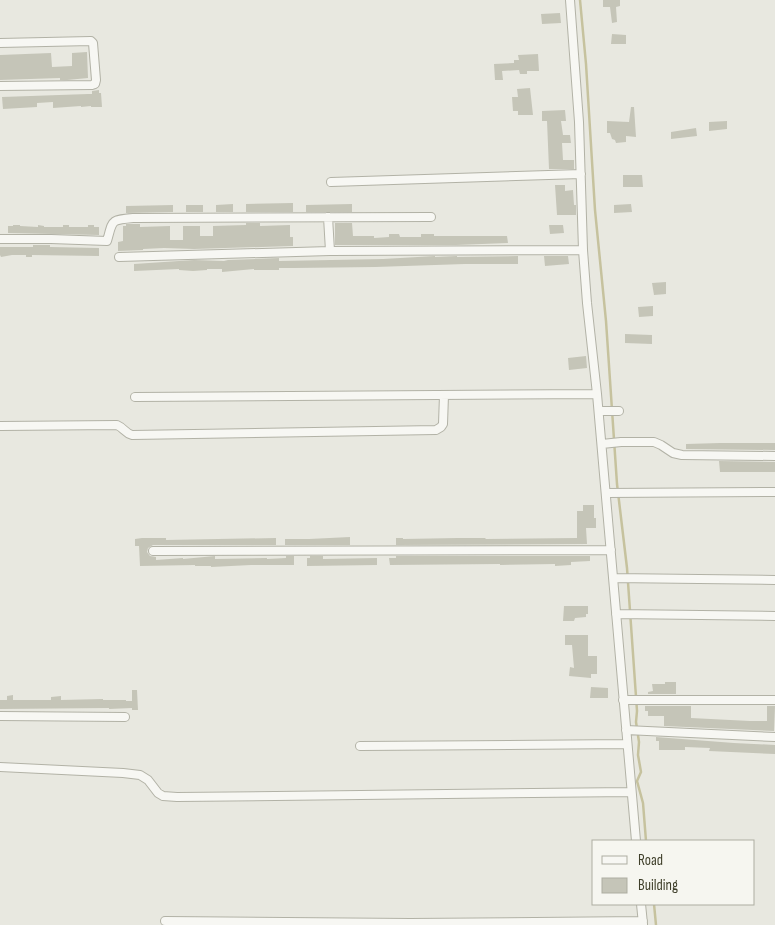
<svg xmlns="http://www.w3.org/2000/svg" width="775" height="925" viewBox="0 0 775 925" font-family="'Sofia Sans Condensed',sans-serif">
<style>
.lines{fill:none;stroke-linecap:round;stroke-linejoin:round}
.stream{stroke:#c6c29e;stroke-width:2.5}
.building{fill:#c5c5b8}
.street-casing{stroke:#b2b2a6;stroke-width:10}
.street{stroke:#f7f7f3;stroke-width:8}
</style>
<rect width="100%" height="100%" fill="#e8e8e0"/>
<g class="lines">
<path class="stream" d="M580 0 586 64 595 210 606 321 617 484 627 568 637 711 636 722 639 742 638 755 641 772 637 781 643 803 646 841
M654 904 656 925"/>
</g>
<path class="building" d="M603 0H620V6L616 7 617 22 612 23 610 7H603Z
M560 13 561 23 542 24 541 14Z
M612 34 626 35V44H611Z
M87 52 88 78 67 80H60V78L0 80V55L51 53 52 67 72 66V53Z
M538 54 539 71H527V74H520L519 70 502 71 503 80H495L494 64 514 63V60H519L518 55Z
M530 88 533 115H518V111H513L512 97H518L517 89Z
M99 90V93H101L102 107H91V106L81 107V106L53 108V102L37 103V107L3 109 2 97 88 94H92V91Z
M631 107H634L636 137 626 136V142L616 143 615 140 612 139 610 133H607V121L629 122Z
M565 110 566 121H561L563 135H570L571 143H562L563 160H574V169H549L547 121H542V111Z
M727 121V129L709 131V122Z
M696 128 697 136 671 139V132Z
M623 175H642L643 187H623Z
M555 185H565V191L573 190 574 205H576V215H557Z
M293 203V212H246V204Z
M233 204V212H216V205Z
M352 204V212H306V205Z
M631 204 632 212 614 213V205Z
M173 205V212L126 213V206Z
M186 205H203V212H186Z
M246 223H260V226L290 225V237H293V246L194 249 164 248 143 249V250L118 251V242L123 241V226H126V224H140V227L170 226V240H183V226H200V236H213V226L246 225Z
M335 223H352L353 236H374V238L389 237V234H399L400 237H421V234H434V236H507L508 243 456 245H335Z
M13 225H20V226L38 227V225L44 226V227H63V225H69V227H88V225H94V227H99V235L8 233V226H13Z
M549 225H563L564 233 550 234Z
M33 245H50V247L99 248V256L32 255V257H26V255H12L1 257 0 255V247H33Z
M435 256V257L457 256V257L518 256V264H465L375 267 294 268H279V270H254V269L222 272V269H207V270L193 271 179 270V269L134 271V264L194 260 224 261 228 260 279 258V261L383 259Z
M544 256H568L569 264 545 266Z
M666 282V294L654 295 652 283Z
M653 306V316L639 317 638 307Z
M625 334 652 335V344L625 343Z
M586 356 587 368 569 370 568 358Z
M720 443H775V450L686 449V444Z
M719 461 775 462V472H720Z
M583 505H594V518H596V528H586L587 544 396 545V538H403V539L458 538H485L486 539 577 538V511H583Z
M350 537V545H285V539H309Z
M142 538H166V540L276 538V545H153L148 548 147 552 150 556 156 557V560L183 558V559L215 556V559L267 558V559L286 558V556H294V565H251L211 567V566H195V565L140 566 139 546H135V539Z
M310 556H323V559L377 558V565L307 566V558H310Z
M396 556H590V561L571 562V565L555 566V564L500 565V564L390 565 389 558H396Z
M564 606H588V614H586V617L575 618 574 621H563Z
M565 635H588V656H597V674H591V678L569 676 570 667 574 668 572 645H565Z
M665 682H676V694H648V692L653 691 652 684H665Z
M591 687 608 688V698H590Z
M132 690H137L138 710H132V708L109 709V708L0 709V700H7V696L13 695V700H51V697L61 696V700L103 699V700H126V701H132Z
M645 706H691V718L750 721H767V706H775L774 731 664 726V716H648V711H645Z
M656 737 734 743 775 745V754L709 751 710 748 685 747V750H659V741H656Z"/>
<g class="lines">
<g class="street-casing">
<path id="street" d="M570 0 579 122 583 250 587 303 597 394 636 841
M0 43 91 41 93 43 96 80 95 84 92 85 0 86
M331 182 581 174
M328 217 330 251
M0 239H51L107 241C113 220 110 220 133 218L431 217
M119 257 330 251 583 250
M135 397 597 394
M599 411H619
M0 426 117 425C124 428 125 433 132 435L436 430 441 427 443 424 444 395
M602 444 621 442H654L661 445 673 453 682 455 775 456
M606 493 775 492
M153 551 611 550
M613 578 775 580
M616 614 775 616
M623 700H775
M0 716 125 717
M626 730 775 737
M360 746 627 744
M0 767 123 773 140 775 148 780 158 793 163 796 177 797 631 792
M641 904 643 924
M165 921 410 923 643 921"/>
</g>
<use href="#street" class="street"/>
</g>
<rect x="592" y="840" width="162" height="65" fill="#f6f6f0" stroke="#adada1"/>
<rect x="602" y="856" width="25" height="8" fill="#f7f7f3" stroke="#adada1"/>
<text x="638" y="865" font-size="15" fill="#3f3f2a">Road</text>
<rect x="602" y="878" width="25" height="15" fill="#c5c5b8" stroke="#adada1"/>
<text x="638" y="890" font-size="15" fill="#3f3f2a">Building</text>
</svg>
